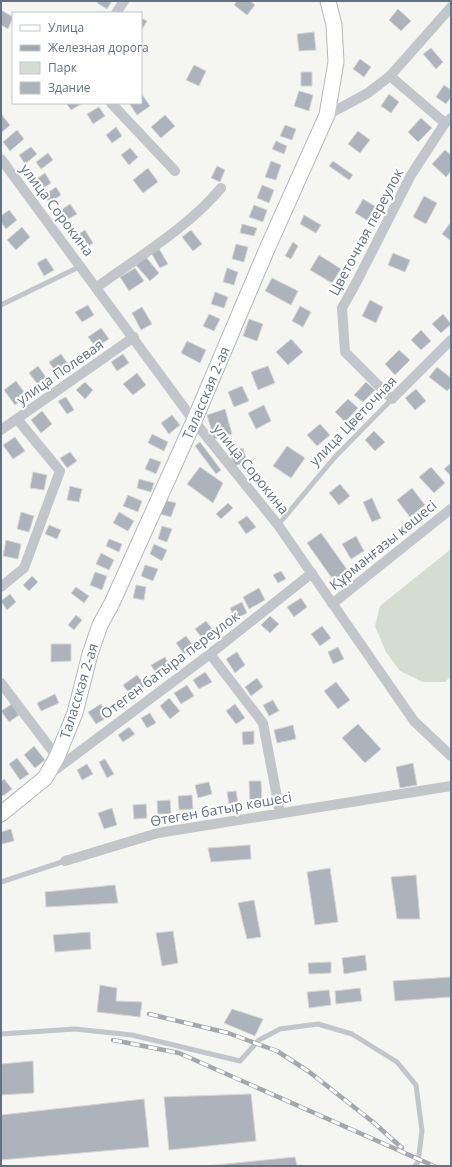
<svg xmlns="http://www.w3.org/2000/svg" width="452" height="1167" viewBox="0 0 452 1167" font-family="'Open Sans',sans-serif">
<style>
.park{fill:#d5dcd2}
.building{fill:#adb3ba;stroke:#d6d6d4}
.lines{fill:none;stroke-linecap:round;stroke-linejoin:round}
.secondary-casing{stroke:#b4b9be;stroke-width:17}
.lane{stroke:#c2c5c9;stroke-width:5}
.street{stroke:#c2c5c9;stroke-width:10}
.secondary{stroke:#fff;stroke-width:15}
.rail-casing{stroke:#a2a8ae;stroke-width:4.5}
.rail{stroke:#fff;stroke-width:3;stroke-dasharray:9;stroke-linecap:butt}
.labels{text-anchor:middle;stroke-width:4;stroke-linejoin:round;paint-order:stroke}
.street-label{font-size:14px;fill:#637283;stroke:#fff}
</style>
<rect width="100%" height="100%" fill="#f5f5f1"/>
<path class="park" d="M451 549V676L445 682H423L400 671 386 652 375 626 380 606Z"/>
<path class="building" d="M98 1H112L107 9 97 3Z
M237 1H250L255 5 247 15 234 5Z
M398 9 411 21 401 31 389 20Z
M1 10 13 17 8 29 1 25Z
M141 18 147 21 141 31Z
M314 32 316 50 299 51 297 34Z
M431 48 443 62 436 69 423 54Z
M360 59 371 67 364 77 353 69Z
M194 65 206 71 199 86 186 80Z
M301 72H312V86H301Z
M444 85 451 90V97L446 104 436 97Z
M299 91 313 95 309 111 294 106Z
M141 93 150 106 137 115 129 103H141Z
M389 94 399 102 391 113 381 106Z
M66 103H83L71 110Z
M99 107 105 116 93 124 87 114Z
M1 114 10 125 1 133Z
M165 115 175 126 161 138 151 127Z
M421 118 432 128 418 142 408 132Z
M285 125 296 129 292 140 280 136Z
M116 127 122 136 112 143 106 135Z
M17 130 24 139 10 151 3 142Z
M358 131 370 140 360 153 348 144Z
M276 141 287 146 284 154 272 149Z
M31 147 37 154 25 164 19 155Z
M130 148 138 157 129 165 121 155Z
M445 150 451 155V171L446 177 432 164Z
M48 153 53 160 41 169 36 162Z
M271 161 281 165 276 180 265 177Z
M333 161 353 175 349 180 329 166Z
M217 166 225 170 220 182 211 178Z
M148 168 158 182 143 193 133 180Z
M45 173 51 183 41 190 34 181Z
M262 185 274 190 269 203 257 198Z
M56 187 61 195 49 203 44 195Z
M424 196 437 203 426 224 413 217Z
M363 199 383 211 375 225 355 213Z
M70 204 77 214 63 222 57 213Z
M254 205 267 210 263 222 249 217Z
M9 210 17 220 6 229 1 222V216Z
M304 215 321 225 316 233 300 224Z
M451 222V241L442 234Z
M242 224 257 228 254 236 240 233Z
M22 227 30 237 16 250 7 240Z
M85 230 93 243 86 248 77 235Z
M191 230 202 244 193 251 182 237Z
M293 242 298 246 291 259 285 256Z
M236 244 248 247 244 262 232 259Z
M158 247 168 264 160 268 150 251Z
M393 253 410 260 405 272 388 265Z
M319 255 341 269 332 283 310 270Z
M145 256 159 273 150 281 135 264Z
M46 258 54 270 44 276 37 263Z
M135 268 144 281 129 291 120 277Z
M227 268 238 272 234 285 223 282Z
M272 278 298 291 291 305 265 291Z
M215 292 228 297 224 308 211 304Z
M370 300 383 307 376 323 362 316Z
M88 305 94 315 82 322 75 312Z
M300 306 311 312 303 327 292 321Z
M142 307 152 324 141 330 132 313Z
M209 314 220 319 214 331 203 326Z
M443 314 451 324 441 333 432 324Z
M249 319 263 324 257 341 243 336Z
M101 328 109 339 96 347 88 337Z
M421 330 431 341 421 350 411 340Z
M291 339 303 352 288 365 276 352Z
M187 341 206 350 200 363 181 353Z
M399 350 410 360 395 375 385 364Z
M61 354 70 367 58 375 49 362Z
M123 354 129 363 117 371 111 362Z
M38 366 48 380 39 386 29 373Z
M268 366 275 383 258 390 251 372Z
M437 367 451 378V387L447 391 429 377Z
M137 373 146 385 133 395 123 384Z
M16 381 27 396 15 405 4 390Z
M85 382 93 390 85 399 76 390Z
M366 382 375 390 363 402 354 395Z
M242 386 249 401 234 407 228 392Z
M416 389 426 401 415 410 405 398Z
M66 397 74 410 67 414 58 401Z
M348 399 358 408 345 422 335 412Z
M264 405 271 421 256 429 248 413Z
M225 409 232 434 214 439 207 415Z
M42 411 52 424 41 433 31 420Z
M172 415 180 425 169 434 161 423Z
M320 424 330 435 317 446 307 435Z
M374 431 385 442 375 451 365 440Z
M152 434 168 442 164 451 148 443Z
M15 437 25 451 13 459 3 445Z
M200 442 221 470 216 474 195 446Z
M287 446 305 458 291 478 273 466Z
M243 448 247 462 234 466 230 452Z
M70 452 77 461 67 468 60 458Z
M150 458 161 462 156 474 145 469Z
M451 463V476L444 469Z
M200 467 223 483 213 503 187 484Z
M431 467 445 483 434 493 419 477Z
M33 472 47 475 44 490 30 488Z
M139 479 154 483 151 492 137 488Z
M340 484 350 496 339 505 329 493Z
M70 486 82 489 79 502 67 500Z
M412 488 425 505 410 517 397 500Z
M128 495 142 501 138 512 123 506Z
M372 498 381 518 372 522 363 502Z
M164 500 176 503 171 517 160 514Z
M228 503 233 508 221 519 216 514Z
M21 512 34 516 29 532 17 529Z
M119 512 134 521 128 531 113 523Z
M247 516 256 527 246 534 238 522Z
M49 525 61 530 57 539 45 534Z
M162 526 172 529 167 542 158 539Z
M321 533 348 571 334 581 307 543Z
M356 536 364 551 351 559 342 544Z
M109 539 122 544 119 552 106 546Z
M6 540 21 544 18 559 3 556Z
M154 544 167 550 162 561 150 554Z
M101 553 114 560 109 570 96 564Z
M145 565 158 569 153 581 141 576Z
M281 571 286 579 278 583 273 575Z
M95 572 107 576 102 590 90 585Z
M32 576 38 582 29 591 23 585Z
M136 585 146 587 144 600 133 598Z
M76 587 89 596 84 603 71 593Z
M259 588 265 600 249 609 243 597Z
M10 594 16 602 7 610 1 601Z
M301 598 307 607 294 617 287 607Z
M242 602 247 613 235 619 230 608Z
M76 615 82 620 74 630 68 625Z
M270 616 279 624 270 633 261 625Z
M206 621 216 634 205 642 195 629Z
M322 626 331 638 320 646 311 634Z
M186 636 194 647 184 654 176 643Z
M51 644H71V661L51 662Z
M338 647 344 659 333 664 328 652Z
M237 652 245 665 235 673 226 659Z
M165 657 170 667 157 675 151 665Z
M205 672 212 682 199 689 193 680Z
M137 675 145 686 131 696 123 685Z
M257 678 263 687 251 696 245 687Z
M336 682 350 700 338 709 324 691Z
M187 685 194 696 181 704 174 693Z
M55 694 59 703 41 711 37 703Z
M169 698 180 711 170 719 160 706Z
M273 700 279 711 269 716 263 705Z
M12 704 19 715 9 722 1 711Z
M101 704 108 717 96 724 88 712Z
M235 704 245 718 236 724 226 711Z
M150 713 156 723 147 728 141 718Z
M358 724 381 749 365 763 342 738Z
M293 725 296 739 277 743 274 730Z
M129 727 135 734 123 742 118 735Z
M254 731V744L243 745 242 732Z
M34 746 45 760 35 768 24 755Z
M17 758 29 774 20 780 9 764Z
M105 759 114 774 107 778 99 762Z
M413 763 417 785 400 788 396 767Z
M87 764 93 774 82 780 77 770Z
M4 779 12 789 3 796 1 794V782Z
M249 781H261L262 801 250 802Z
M209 782 212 794 198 798 195 785Z
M236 791 238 803 229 804 227 792Z
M192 795 193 809 179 810 178 796Z
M170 800 171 814H158L157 801Z
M146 804 147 818 134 819 133 805Z
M112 808 117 825 104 829 98 813Z
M11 829 14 841 2 844 1 832Z
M250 845 251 859 211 862 208 848Z
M330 868 338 922 315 925 307 872Z
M416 875 420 919H397L391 877Z
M115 885 118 903 46 907 45 892Z
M254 900 261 937 247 939 238 903Z
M173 931 178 963 162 966 156 933Z
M90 932 91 949 55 952 53 935Z
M365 955 367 970 344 974 342 958Z
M331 962V973L309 974 308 963Z
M451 977V997L395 1001 393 981Z
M100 985 117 988 116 1001 142 1002 140 1017 97 1012Z
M360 988 362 1001 336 1004 335 991Z
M329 990 331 1005 309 1008 307 992Z
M232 1009 263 1019 255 1036 224 1023Z
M33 1061 34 1093 1 1095V1064Z
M251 1094 256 1141 169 1150 164 1097Z
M144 1099 149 1147 1 1160V1115Z
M295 1157 297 1166H206Z"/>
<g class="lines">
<g class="secondary-casing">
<path id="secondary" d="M1 814 45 778 57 757 75 713 90 654 100 625 112 603 194 421 267 249 327 115 336 62 334 25 328 1"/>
</g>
<path class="lane" d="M1 305 81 266
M278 525 335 457 392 399
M1 882 65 861
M1 1034 75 1029 132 1035 240 1061 259 1040 280 1029 318 1024 352 1034 397 1062 416 1085 422 1131 418 1162 415 1166"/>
<path class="street" d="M116 13 124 1
M390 76 445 123
M111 103 175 171
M327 115 368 93 390 76 451 7
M451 118 445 123 411 175 356 283 342 308 345 352 392 399 451 340
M1 159 194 421 278 525 414 721 451 756
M97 287C137 258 190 226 221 188
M1 430 134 337
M1 587 24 568 60 471 17 419
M332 604 451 509
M210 654 263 723 280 813
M1 683 57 757
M51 773 210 654 312 573
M65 861 158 833 451 786"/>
<use href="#secondary" class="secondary"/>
<g class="rail-casing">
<path id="rail" d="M149 1014 228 1033 277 1051 308 1071 373 1122 402 1148
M113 1040 179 1053 434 1166"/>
</g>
<use href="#rail" class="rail"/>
</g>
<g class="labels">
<g class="street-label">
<text transform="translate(57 210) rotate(53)" y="5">улица Сорокина</text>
<text transform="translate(366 232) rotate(-62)" y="5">Цветочная переулок</text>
<text transform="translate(60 372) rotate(-35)" y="5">улица Полевая</text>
<text transform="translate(206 393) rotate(-67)" y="5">Таласская 2-ая</text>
<text transform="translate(353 421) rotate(-46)" y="5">улица Цветочная</text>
<text transform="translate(251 469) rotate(51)" y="5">улица Сорокина</text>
<text transform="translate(383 545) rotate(-39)" y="5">Құрманғазы көшесі</text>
<text transform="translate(170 665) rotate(-37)" y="5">Отеген батыра переулок</text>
<text transform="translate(79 691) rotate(-73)" y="5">Таласская 2-ая</text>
<text transform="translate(221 809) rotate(-10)" y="5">Өтеген батыр көшесі</text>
</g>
</g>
<rect width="452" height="1167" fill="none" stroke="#637283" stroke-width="4"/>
<rect x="12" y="12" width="130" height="92" fill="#ffffff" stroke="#c1c7cd"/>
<rect x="20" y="25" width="20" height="6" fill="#ffffff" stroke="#c1c7cd"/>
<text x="48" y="32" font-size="12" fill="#637283">Улица</text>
<rect x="20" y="45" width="20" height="6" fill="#a2a8ae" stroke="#c1c7cd"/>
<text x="48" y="52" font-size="12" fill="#637283">Железная дорога</text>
<rect x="20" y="62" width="20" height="12" fill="#d5dcd2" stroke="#c1c7cd"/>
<text x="48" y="72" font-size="12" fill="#637283">Парк</text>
<rect x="20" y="82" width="20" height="12" fill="#adb3ba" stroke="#c1c7cd"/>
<text x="48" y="92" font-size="12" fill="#637283">Здание</text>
</svg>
